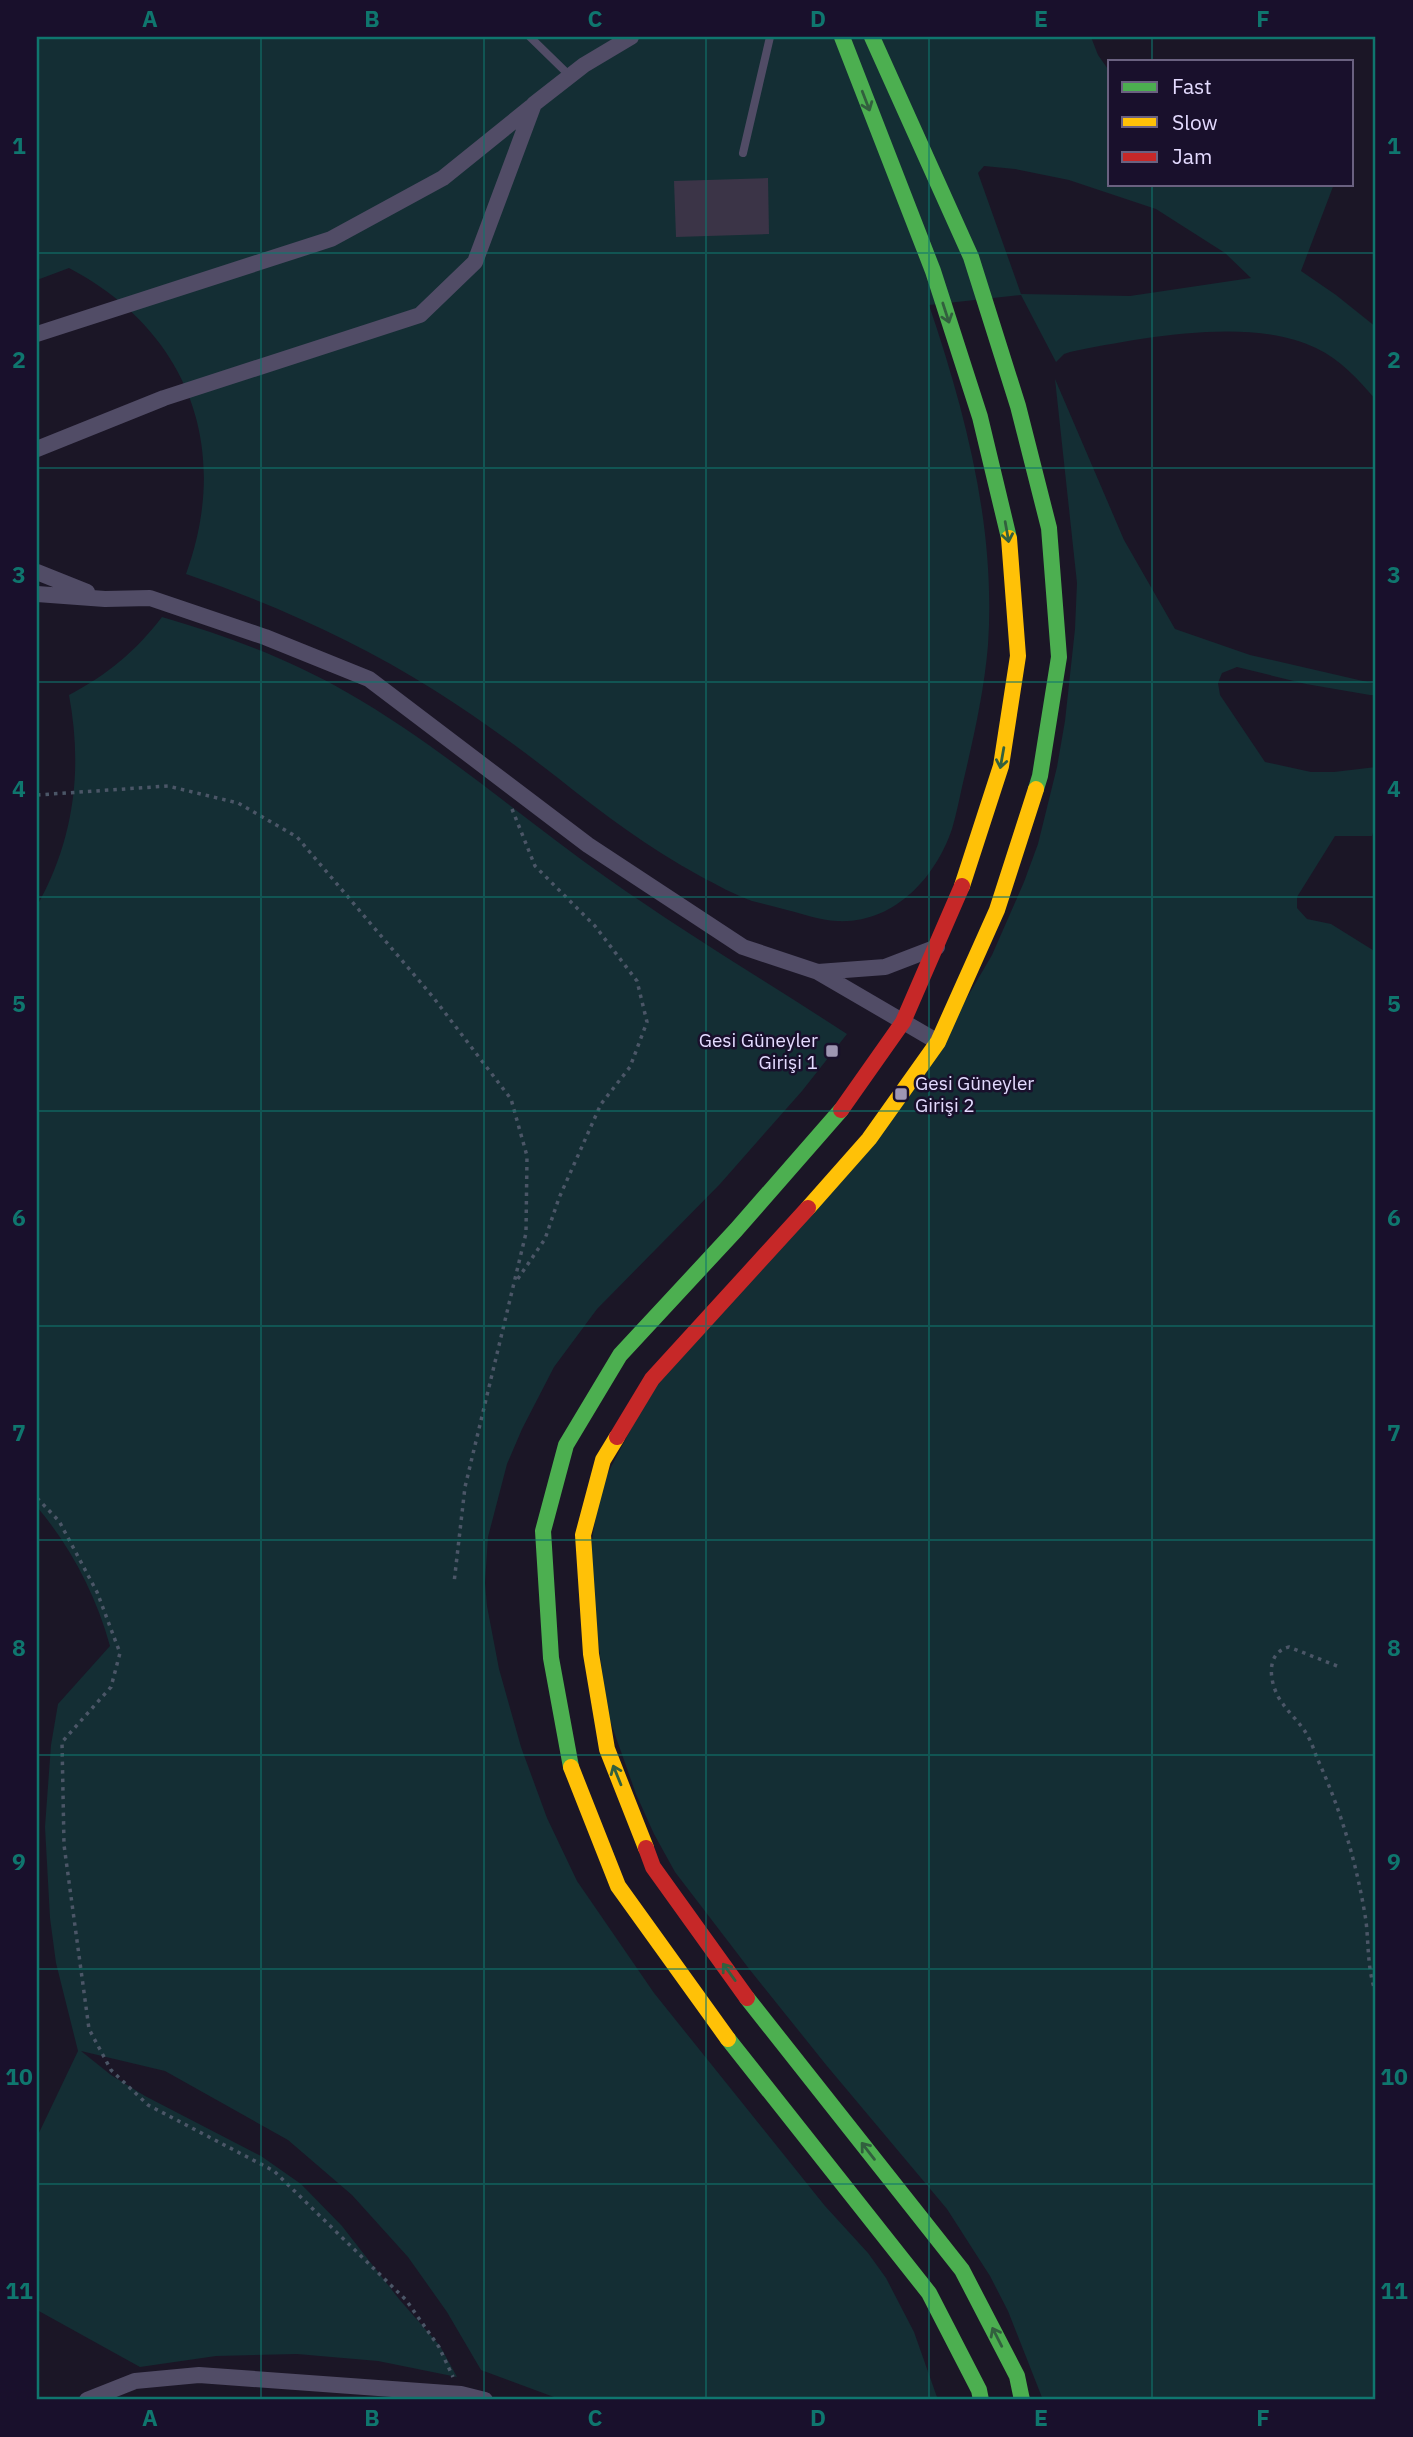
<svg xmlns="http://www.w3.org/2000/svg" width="1413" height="2437" viewBox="0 0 1413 2437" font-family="'IBM Plex Sans',sans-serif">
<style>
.grass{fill:#142e34;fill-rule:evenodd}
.building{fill:#3b3447}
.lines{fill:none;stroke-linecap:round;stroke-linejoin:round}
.path{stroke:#4b5667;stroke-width:3.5;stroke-dasharray:3.5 5;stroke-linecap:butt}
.lane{stroke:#514c66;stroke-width:8}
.street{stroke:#514c66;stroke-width:16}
.fast{stroke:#4caf50;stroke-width:16}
.slow{stroke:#ffc107;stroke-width:16}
.jam{stroke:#c62828;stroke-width:16}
.oneway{stroke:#32603e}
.grid{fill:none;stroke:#0f766e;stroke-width:2;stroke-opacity:0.55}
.poi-dot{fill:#9e96b3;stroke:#19102c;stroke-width:2.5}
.labels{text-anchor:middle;stroke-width:5;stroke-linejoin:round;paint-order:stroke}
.poi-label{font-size:19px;fill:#e4dbff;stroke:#19102c;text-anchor:end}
.neatline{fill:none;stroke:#0f766e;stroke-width:2.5}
.grid-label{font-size:23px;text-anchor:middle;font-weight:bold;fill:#0f766e}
</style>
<rect width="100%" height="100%" fill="#1b1626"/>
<path class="grass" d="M37 37H1091L1098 55 1110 72V184H1334L1301 271 1336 295 1376 327V400C1358 379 1341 360 1316 348 1251 316 1139 338 1070 352L1064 354 1056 362 1021 295 929 305C966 414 996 529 988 645 984 693 973 740 962 787 959 801 956 815 952 829 935 879 893 924 837 921 820 920 803 914 787 910 776 907 764 904 752 901 735 895 717 885 700 876 649 848 603 814 558 778 518 747 477 717 434 690 356 641 273 604 186 574 232 447 188 331 69 268L37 280ZM984 166 1015 169 1069 180 1156 209 1225 253 1251 278 1130 296 1021 294 978 173Z
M1055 379 1124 540 1175 629 1250 655 1376 684V695H1370L1306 684 1237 667 1222 673 1218 683 1220 695 1265 762 1311 772H1334L1376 767V822L1372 836H1335L1297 897V908L1307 919 1331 924 1376 952V2400H1043L1008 2311 990 2276 947 2209 827 2066 750 1970 675 1872 654 1834 636 1794 608 1715 588 1567 600 1488 652 1389 938 1047 992 955 1024 882 1038 844 1057 767 1065 721 1075 629 1077 583Z
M162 617C227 636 290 659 348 693 439 745 522 818 607 878 685 933 767 982 847 1034L802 1091 720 1184 597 1309 554 1367 522 1429 507 1464 488 1537 485 1583 487 1606 499 1669 521 1747 547 1818 577 1881 654 1993 825 2206 868 2253 886 2278 914 2332 938 2400H562L481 2370 447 2312 408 2257 352 2195 288 2140 165 2071 81 2051 111 2075 145 2096 261 2156 301 2184 342 2226 399 2299 440 2346 457 2377 378 2361 297 2354 216 2356 140 2367 37 2310V2137L78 2051 56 1963 50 1918 45 1827 51 1745 58 1704 110 1646C96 1595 71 1547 37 1507V906C74 840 83 770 69 695 107 675 136 651 162 617Z"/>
<path class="building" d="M768 178 769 234 676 237 674 181Z"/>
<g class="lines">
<path class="path" d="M37 795 168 786 238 803 297 837 433 997 511 1099 527 1156 526 1233 465 1487 454 1583
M512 809 535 866 595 926 637 981 647 1022 630 1067 601 1104 559 1198 545 1239 517 1280
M37 1498 59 1521 97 1592 120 1653 111 1687 62 1742 64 1845 89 2029 111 2070 148 2105 274 2171 406 2300 439 2347 453 2377
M1337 1666 1289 1647C1263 1653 1270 1688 1283 1704 1290 1714 1300 1723 1306 1733 1311 1741 1314 1750 1317 1758 1341 1810 1357 1864 1366 1921 1369 1948 1367 1967 1376 1994"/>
<path class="lane" d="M530 37 570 76
M743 153 770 37"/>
<path class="street" d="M37 334 331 239 443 178 531 107
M37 449 164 398 420 315 475 262 534 104 584 65 631 37
M37 572 87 592
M37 594 105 599 150 598 265 637 369 679 588 845 743 947 818 972 938 1042
M818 972 885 967 937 947
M87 2400 135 2381 199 2375 461 2394 485 2400"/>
<path class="fast" d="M842 37 933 271 980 417 1009 538
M872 37 971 257 1018 406 1049 528 1059 657 1040 776 1036 789
M571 1767 551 1658 543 1531 566 1445 620 1355 736 1230 841 1110
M747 1998 962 2270 1017 2376 1022 2400
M728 2039 929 2293 979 2390 981 2400"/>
<path class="slow" d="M962 886 1001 766 1018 656 1009 538
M808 1208 869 1139 938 1042 997 910 1036 789
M617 1437 603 1460 583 1535 591 1654 607 1749 646 1848
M571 1767 618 1886 728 2039"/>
<path class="jam" d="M841 1110 903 1022 962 886
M617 1437 652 1379 808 1208
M646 1848 653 1867 747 1998"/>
</g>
<defs><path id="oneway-shaft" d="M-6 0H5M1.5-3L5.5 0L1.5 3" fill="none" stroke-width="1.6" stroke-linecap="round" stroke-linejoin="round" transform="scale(1.75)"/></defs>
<g class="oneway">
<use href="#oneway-shaft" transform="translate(866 101) rotate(69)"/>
<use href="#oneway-shaft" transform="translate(946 313) rotate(72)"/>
<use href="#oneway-shaft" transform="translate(1007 532) rotate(80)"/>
<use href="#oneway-shaft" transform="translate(1002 758) rotate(100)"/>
<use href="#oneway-shaft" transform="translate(617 1775) rotate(-112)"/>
<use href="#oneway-shaft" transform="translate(729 1972) rotate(-126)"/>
<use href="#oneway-shaft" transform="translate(868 2151) rotate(-128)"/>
<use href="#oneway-shaft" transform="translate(997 2337) rotate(-117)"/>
</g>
<path class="grid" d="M261 37V2400M484 37V2400M706 37V2400M929 37V2400M1152 37V61M1152 184V2400M37 253H1376M37 468H1376M37 682H1376M37 897H1376M37 1111H1376M37 1326H1376M37 1540H1376M37 1755H1376M37 1969H1376M37 2184H1376"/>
<g class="poi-dot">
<rect x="825" y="1044" width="14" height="14" rx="3.5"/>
<rect x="894" y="1087" width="14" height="14" rx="3.5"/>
</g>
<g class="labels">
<g class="poi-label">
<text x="818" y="1047">Gesi Güneyler<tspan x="818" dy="22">Girişi 1</tspan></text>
<text x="915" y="1090" text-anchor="start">Gesi Güneyler<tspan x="915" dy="22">Girişi 2</tspan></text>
</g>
</g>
<rect width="1413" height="2437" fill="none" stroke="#19102c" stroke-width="77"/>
<rect x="1108" y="60" width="245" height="126" fill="#19102c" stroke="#6a6180" stroke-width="2"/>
<rect x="1122" y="82" width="35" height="10" fill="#4caf50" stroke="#6a6180" stroke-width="2"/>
<text x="1172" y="94" font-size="21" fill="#e4dbff">Fast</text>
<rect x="1122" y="117" width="35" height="10" fill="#ffc107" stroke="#6a6180" stroke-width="2"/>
<text x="1172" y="130" font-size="21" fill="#e4dbff">Slow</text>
<rect x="1122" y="152" width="35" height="10" fill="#c62828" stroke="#6a6180" stroke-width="2"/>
<text x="1172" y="164" font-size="21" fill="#e4dbff">Jam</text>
<rect x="38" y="38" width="1336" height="2360" class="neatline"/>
<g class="grid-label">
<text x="150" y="27">A</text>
<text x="372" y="27">B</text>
<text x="595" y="27">C</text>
<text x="818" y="27">D</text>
<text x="1041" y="27">E</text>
<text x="1263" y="27">F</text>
<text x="19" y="154">1</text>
<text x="1394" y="154">1</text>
<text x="19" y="368">2</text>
<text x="1394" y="368">2</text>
<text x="19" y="583">3</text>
<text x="1394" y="583">3</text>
<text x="19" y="797">4</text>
<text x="1394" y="797">4</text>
<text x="19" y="1012">5</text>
<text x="1394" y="1012">5</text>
<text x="19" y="1226">6</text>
<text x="1394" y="1226">6</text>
<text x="19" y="1441">7</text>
<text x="1394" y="1441">7</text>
<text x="19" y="1656">8</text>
<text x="1394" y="1656">8</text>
<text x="19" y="1870">9</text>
<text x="1394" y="1870">9</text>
<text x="19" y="2085">10</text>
<text x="1394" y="2085">10</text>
<text x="19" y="2299">11</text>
<text x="1394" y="2299">11</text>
<text x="150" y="2426">A</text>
<text x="372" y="2426">B</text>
<text x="595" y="2426">C</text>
<text x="818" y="2426">D</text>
<text x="1041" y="2426">E</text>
<text x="1263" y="2426">F</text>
</g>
</svg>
